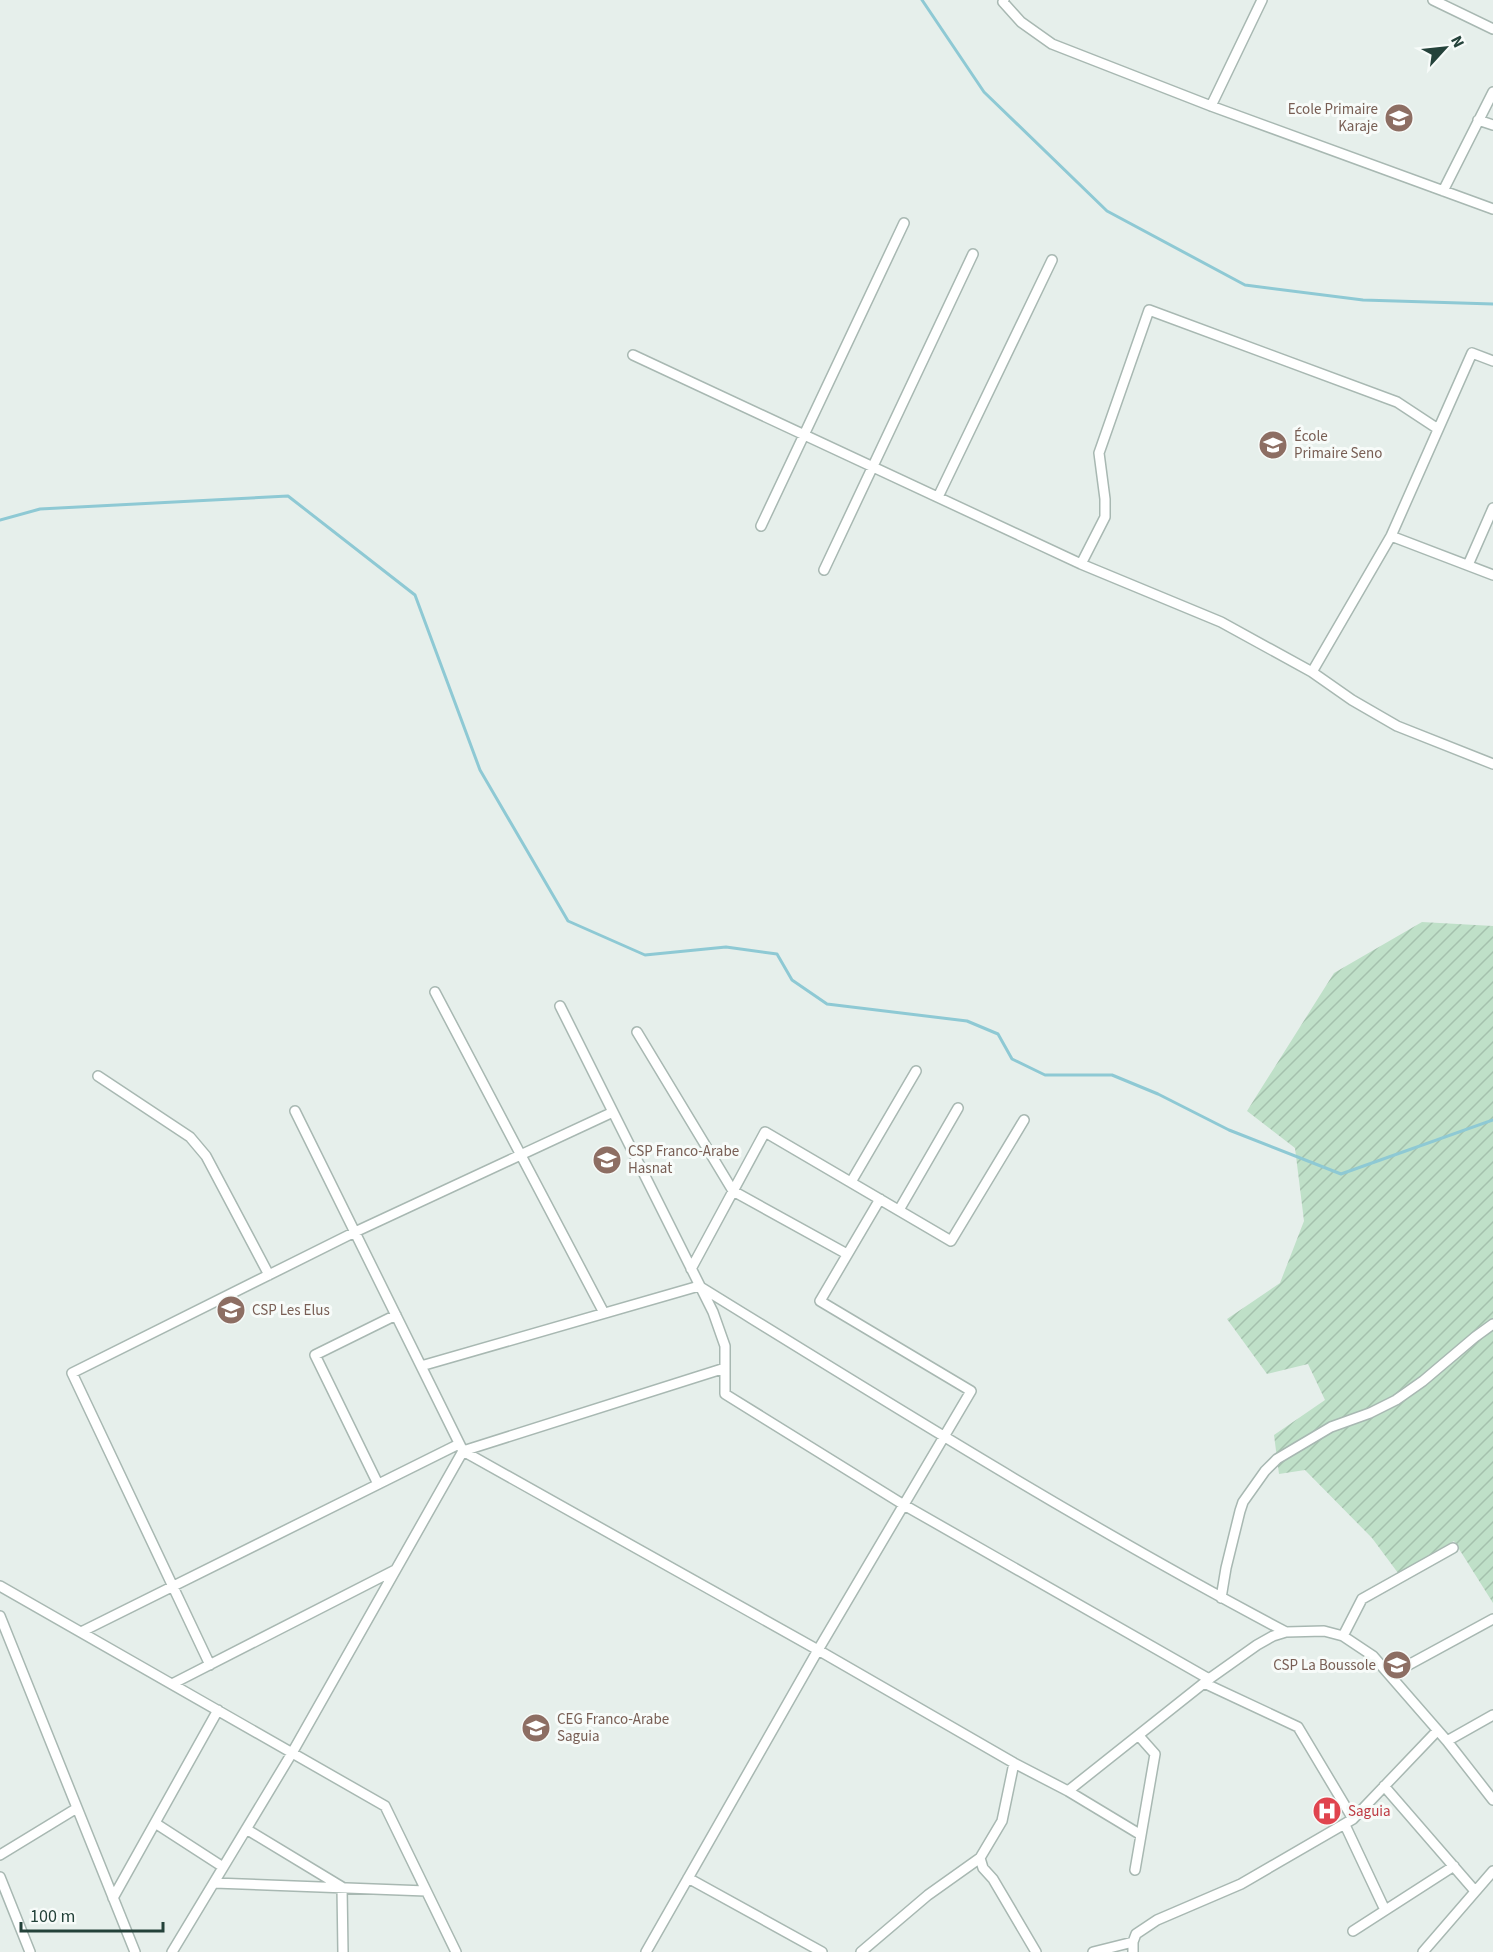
<svg xmlns="http://www.w3.org/2000/svg" width="1493" height="1952" viewBox="0 0 1493 1952" font-family="'Source Sans 3',sans-serif">
<style>
.garden{fill:url(#garden-furrows)}
.lines{fill:none;stroke-linecap:round;stroke-linejoin:round}
.stream{stroke:#8ec9d4;stroke-width:3}
.street-casing{stroke:#a8b8b2;stroke-width:12}
.street{stroke:#fff;stroke-width:9}
.labels{text-anchor:middle;stroke-width:6;stroke-linejoin:round;paint-order:stroke}
.education-label{font-size:15px;fill:#785e54;stroke:#f7fbf9;text-anchor:start}
.health-label{font-size:15px;fill:#be3a42;stroke:#f7fbf9;text-anchor:start}
</style>
<defs>
<pattern id="garden-furrows" width="10" height="10" patternUnits="userSpaceOnUse" patternTransform="scale(1.5)"><rect width="10" height="10" fill="#bfe0c8"/><path d="M-1 1l2-2M0 10L10 0M9 11l2-2" fill="none" stroke="#a4c1ad"/></pattern>
</defs>
<rect width="100%" height="100%" fill="#e6efeb"/>
<path class="garden" d="M1422 922 1493 926V1603L1454 1541 1398 1573 1372 1538 1305 1470 1279 1474 1274 1435 1325 1400 1308 1364 1267 1374 1227 1319 1280 1283 1304 1221 1295 1148 1247 1111 1334 973Z"/>
<g class="lines">
<path class="stream" d="M922 0 984 92 1107 211 1245 285 1363 300 1493 304
M0 520 40 509 288 496 415 595 480 770 568 921 645 955 726 947 777 954 792 980 827 1004 967 1021 998 1034 1012 1059 1045 1075H1112L1158 1094 1229 1130 1341 1174 1493 1120"/>
<g class="street-casing">
<path id="street" d="M1004 0 1003 2 1021 22 1052 44 1211 106 1493 209
M1433 0 1493 29
M1211 106 1262 0
M1478 120 1493 125
M1443 191 1493 92
M633 355 1081 564 1221 622 1312 672 1352 700 1397 726 1493 764
M938 497 1052 260
M761 526 904 223
M1391 536 1493 575
M1081 564 1105 517V499L1099 453 1149 310 1397 402 1438 429
M1468 565 1493 508
M824 570 973 254
M1312 672 1391 536 1472 353 1493 361
M435 992 604 1313
M560 1006 713 1312 725 1346V1394L904 1505 1209 1679
M637 1032 733 1191 847 1254
M98 1076 190 1137 206 1156 269 1275
M295 1111 463 1451 818 1650 1014 1763 1068 1791 1141 1835
M851 1182 916 1071
M899 1210 958 1108
M691 1269 765 1132 951 1241 1024 1120
M421 1366 699 1286C892 1405 1085 1526 1286 1632
M378 1484 315 1355 396 1315
M0 1586 385 1806 456 1952
M1221 1598 1226 1568 1240 1511 1243 1502 1265 1471 1277 1459 1331 1427 1370 1413 1396 1400 1423 1381 1475 1337 1493 1324
M0 1616 135 1952
M81 1632 459 1444
M1343 1636 1362 1599 1453 1548
M210 1665 72 1373 355 1232 613 1112
M1390 1675 1493 1619
M1204 1683 1298 1727 1353 1819
M172 1684 395 1570
M1447 1741 1493 1715
M1014 1763 1002 1821 980 1858 983 1868 993 1879 1036 1952
M1384 1786 1475 1891
M1068 1791 1209 1679 1257 1645 1273 1636 1286 1632 1324 1631 1343 1636 1373 1656 1447 1741 1493 1800
M155 1823 223 1867
M1345 1825 1385 1910
M246 1829 342 1887 343 1952
M0 1855 77 1808
M1135 1870 1155 1754 1139 1736
M0 1877 30 1952
M688 1878 822 1952
M214 1883 426 1891
M113 1898 218 1710
M1353 1931 1454 1866
M172 1952 292 1753 463 1451 725 1368
M646 1952 818 1650 971 1391 820 1301 880 1199
M861 1952 928 1895 980 1858
M1093 1952 1133 1942
M1133 1952V1942L1136 1934 1157 1920 1241 1884 1353 1819 1437 1731
M1423 1952 1493 1871"/>
</g>
<use href="#street" class="street"/>
</g>
<defs>
<g id="school-disc" transform="scale(1.5)"><circle r="9.5" fill="#8d6e63" stroke="#f7fbf9"/><path d="M0-5L7-2L0 1L-7-2ZM-4 1L0 2.5L4 1V4Q0 6-4 4Z" fill="#fff"/></g>
<g id="hospital-disc" transform="scale(1.5)"><circle r="9.5" fill="#e0444e" stroke="#f7fbf9"/><path d="M-5-5h3v3.5h4V-5h3V5h-3V1.5h-4V5h-3Z" fill="#fff"/></g>
</defs>
<g fill-rule="evenodd">
<use href="#school-disc" x="1399" y="118"/>
<use href="#school-disc" x="1273" y="445"/>
<use href="#school-disc" x="607" y="1160"/>
<use href="#school-disc" x="231" y="1310"/>
<use href="#school-disc" x="1397" y="1665"/>
<use href="#school-disc" x="536" y="1728"/>
<use href="#hospital-disc" x="1327" y="1811"/>
</g>
<g class="labels">
<g class="education-label">
<text x="1378" y="114" text-anchor="end">Ecole Primaire<tspan x="1378" dy="17">Karaje</tspan></text>
<text x="1294" y="441">École<tspan x="1294" dy="17">Primaire Seno</tspan></text>
<text x="628" y="1156">CSP Franco-Arabe<tspan x="628" dy="17">Hasnat</tspan></text>
<text x="252" y="1315">CSP Les Elus</text>
<text x="1376" y="1670" text-anchor="end">CSP La Boussole</text>
<text x="557" y="1724">CEG Franco-Arabe<tspan x="557" dy="17">Saguia</tspan></text>
</g>
<g class="health-label">
<text x="1348" y="1816">Saguia</text>
</g>
</g>
<g transform="translate(1445 48) rotate(63)" stroke="#f7fbf9" stroke-width="4.5" paint-order="stroke">
<path d="M0-4.5L10 22L0 15L-10 22Z" fill="#24423a"/>
<text y="-9" font-size="16" font-weight="bold" text-anchor="middle" fill="#24423a">N</text>
</g>
<path d="M21 1922v9h142v-9" fill="none" stroke="#24423a" stroke-width="3"/>
<text x="30" y="1922" font-size="18" fill="#24423a" stroke="#f7fbf9" stroke-width="4.5" paint-order="stroke">100 m</text>
</svg>
